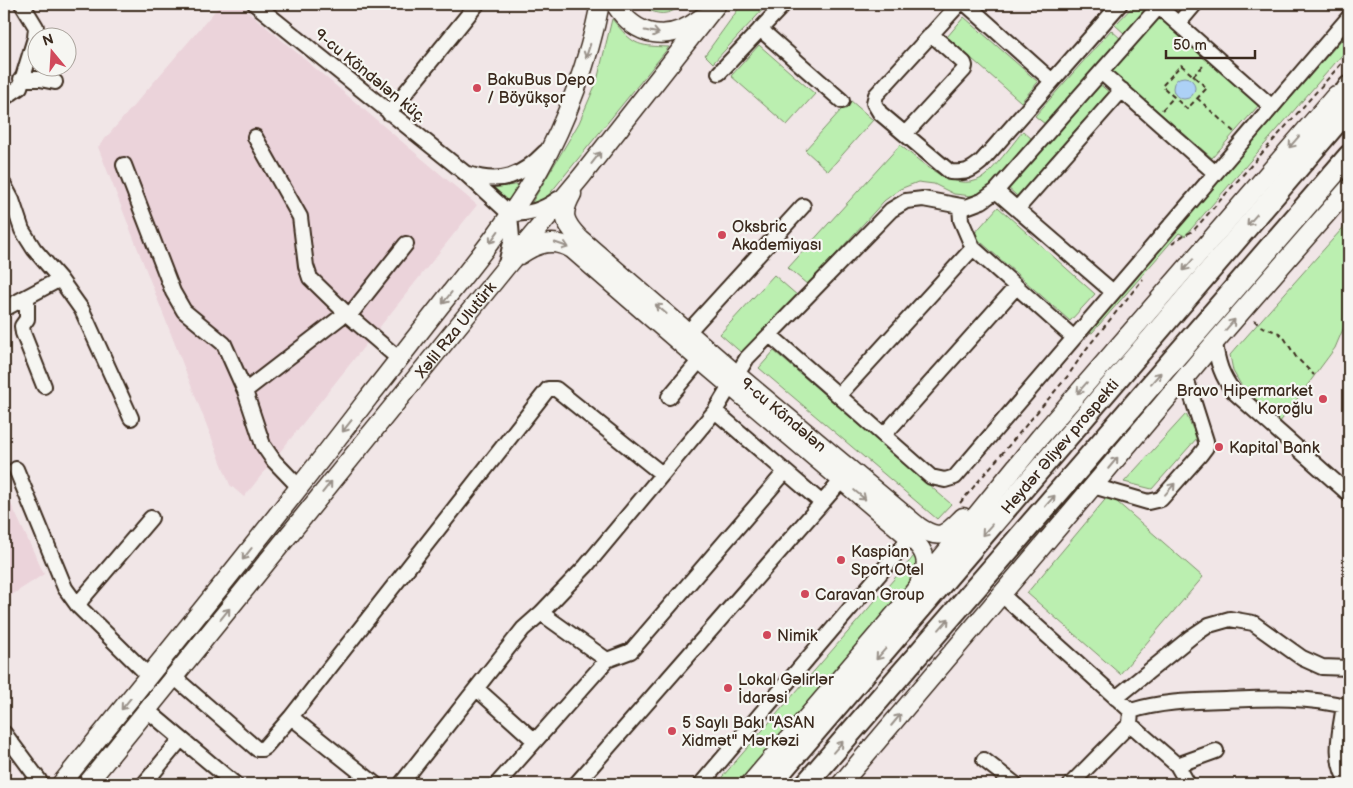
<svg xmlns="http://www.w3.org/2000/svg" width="1353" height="788" viewBox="0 0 1353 788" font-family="'Balsamiq Sans',sans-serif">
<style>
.built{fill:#ebd3da}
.green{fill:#bbefb0;stroke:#7b8c67}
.water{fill:#add1f6;stroke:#7f8ea0}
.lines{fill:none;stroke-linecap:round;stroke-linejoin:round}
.minor-casing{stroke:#3b2a1e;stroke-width:18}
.major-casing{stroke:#3b2a1e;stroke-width:21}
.highway-casing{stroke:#3b2a1e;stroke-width:25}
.path{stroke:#3b2a1e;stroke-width:2;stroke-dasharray:5 4;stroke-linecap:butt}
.minor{stroke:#f6f6f2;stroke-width:14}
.major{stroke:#f6f6f2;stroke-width:18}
.highway{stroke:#f6f6f2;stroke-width:21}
.oneway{stroke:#989088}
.poi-dot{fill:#d1495b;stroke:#f6f6f2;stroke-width:2}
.labels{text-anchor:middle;stroke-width:4.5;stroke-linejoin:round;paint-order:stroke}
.street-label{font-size:16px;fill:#3b2a1e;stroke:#f6f6f2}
.poi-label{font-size:16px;fill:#3b2a1e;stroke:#f6f6f2;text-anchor:start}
</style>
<rect width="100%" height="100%" fill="#f1e6e7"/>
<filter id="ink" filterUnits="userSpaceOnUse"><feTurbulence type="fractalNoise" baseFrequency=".02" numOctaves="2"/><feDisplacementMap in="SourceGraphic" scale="10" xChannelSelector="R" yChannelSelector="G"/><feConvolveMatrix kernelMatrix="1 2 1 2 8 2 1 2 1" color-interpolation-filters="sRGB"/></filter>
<g filter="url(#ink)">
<path class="built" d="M221 4H239L477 205 244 497 230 485 98 147Z
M4 489 44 574 4 600Z"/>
<path class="green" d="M640 4H684C668 16 657 17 640 4Z
M742 4H768L713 63 705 55Z
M1135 4H1152L1125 34 1115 25Z
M1158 16 1259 105 1212 158 1110 70Z
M964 17 1038 82 1021 102 947 37Z
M612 19C634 45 635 46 669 47L543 202 531 204 579 123 597 81Z
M1111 30 1121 39 1045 124 1035 116Z
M1349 31V47L1185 236 1179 233 1092 333 1088 332Z
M759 45 815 94 787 125 731 76Z
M1098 83 1109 92 1017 196 1007 187Z
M850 100 873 120 828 171 805 150Z
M1023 131 1033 140 987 190 972 196 954 194 934 184 918 182 900 189 884 201 808 285 788 268 900 145C920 161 954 194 982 178 991 173 1015 141 1023 131Z
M521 184 509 201 493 188Z
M998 207 1095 294 1070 321 973 235Z
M1349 221V315L1335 348 1280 422 1241 385 1233 371 1230 355Z
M774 275 798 296 744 355 720 334Z
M774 351 951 504 937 519 759 368Z
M1186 414 1197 438 1152 489 1124 482Z
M1109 495 1203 577 1120 674 1027 593Z
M914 556 919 560 916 577 739 784H716Z"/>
<path class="water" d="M1173 88a11 11 0 1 1 22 0a11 11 0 1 1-22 0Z"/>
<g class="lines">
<g class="minor-casing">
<path id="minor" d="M255 4 465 173 510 214 512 238 506 264
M959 4 876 95 874 103 880 113 950 172C965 173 969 172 981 162L1120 4
M966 4 1052 81
M1158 6 1272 107
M1178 24 1195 4
M760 29 842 101
M1101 72 1215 173
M719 73 784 4
M21 79H40L55 82
M4 98 20 87 35 38 36 27 22 4
M389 113 477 4
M905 134 964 70 965 66 964 63 931 34
M255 137 300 217 306 266 310 278 349 316 399 359
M124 165 173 292 184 311 224 344 245 391 263 445 274 461 300 488
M468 174C501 185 522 176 545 152
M4 185 12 200 22 230 34 249 60 279 82 310 131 418
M996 191 1113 292
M960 206 961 220 973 248
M1017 209 1122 90
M510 214C529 214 543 210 558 199
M27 297V319L22 326 23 333 44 386
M4 309 60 279
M349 316 406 244
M688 332 803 206
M770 335 931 477 945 480 955 477 1349 17
M1215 342C1217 362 1222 377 1234 392L1349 494
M245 391 346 313
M839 395 973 248 1074 338
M669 397 700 360
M715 411 822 503
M884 435 1016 287
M16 469 65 588 78 606
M1093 486 1148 502 1161 499 1200 455 1206 447V441L1186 378
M1002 595 1131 711C1162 701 1194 701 1226 700 1270 698 1307 696 1349 707
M541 613 607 660
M149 676 78 606 82 599 151 518
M174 677 257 749H262L265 747 291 717 375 784
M477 689 535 741
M1116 698 1191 637 1209 625 1230 619 1253 623 1302 658 1322 667 1349 668
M1344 706C1340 731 1332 761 1349 784
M147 710 235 784
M1131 711 1130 724 1177 765 1188 784
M291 717 548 389H556L662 474
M4 733 39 780
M984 760 1015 784
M1177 765 1216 751
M144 784 181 739
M401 784 523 629 541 613 586 566 715 411 747 358 891 210 906 201 923 199 966 207 982 201 996 191 1161 4
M497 784 607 660 631 651 785 472
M576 784 842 480
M701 784 916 531
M1071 784 1130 724"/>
</g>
<g class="major-casing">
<g id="major">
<path d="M615 4C636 38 669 43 701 18"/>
<path id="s1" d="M572 194C561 214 563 221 579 238L737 375 919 527C941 542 947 533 963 517"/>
<path d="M520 255C537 243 554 238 572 249L700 360 917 544C928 556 928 567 920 581"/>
<path d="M61 784C165 656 269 528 369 397 397 362 424 326 452 291 483 252 514 213 539 170 567 121 589 59 600 4"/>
<path id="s2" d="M87 784 505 268 581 177 717 4"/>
<path d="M750 784 913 593 1040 437 1336 95"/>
<path d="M841 784 1215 342 1349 188"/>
</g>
</g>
<g class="highway-casing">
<g id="highway">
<path d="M1330 116 1349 87"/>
<path id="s3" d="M770 784 1349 108"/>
<path d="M806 784 1349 156"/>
</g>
</g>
<path class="path" d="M1181 65 1207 88 1187 109 1162 86Z
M1193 76 1204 65
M1197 98 1234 132
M1162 110 1174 97
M1172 244 1181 237 1193 231 1349 55
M1254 320 1260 326 1279 333 1285 339 1296 357 1314 375
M960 503 1067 377 1087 348 1143 279"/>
<use href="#minor" class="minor"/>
<use href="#major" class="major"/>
<use href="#highway" class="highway"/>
</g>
<defs><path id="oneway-shaft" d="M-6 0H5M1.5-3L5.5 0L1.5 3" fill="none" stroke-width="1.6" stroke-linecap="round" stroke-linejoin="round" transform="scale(1.25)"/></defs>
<g class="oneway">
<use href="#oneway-shaft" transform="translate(652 32) rotate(11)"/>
<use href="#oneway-shaft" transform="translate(588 51) rotate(108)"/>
<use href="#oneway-shaft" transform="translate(1294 142) rotate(131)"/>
<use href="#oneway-shaft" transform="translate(596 158) rotate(-52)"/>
<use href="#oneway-shaft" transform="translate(1252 220) rotate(131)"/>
<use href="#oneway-shaft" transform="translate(494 237) rotate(126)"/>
<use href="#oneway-shaft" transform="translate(562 245) rotate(19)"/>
<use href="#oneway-shaft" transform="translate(1188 265) rotate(131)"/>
<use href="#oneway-shaft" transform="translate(447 298) rotate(128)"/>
<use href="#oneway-shaft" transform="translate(661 309) rotate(-139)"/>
<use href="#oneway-shaft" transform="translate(1230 325) rotate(-49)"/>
<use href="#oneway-shaft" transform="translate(1156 378) rotate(-49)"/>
<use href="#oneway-shaft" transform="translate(1082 388) rotate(131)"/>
<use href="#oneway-shaft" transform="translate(347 426) rotate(128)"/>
<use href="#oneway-shaft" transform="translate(1113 463) rotate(-50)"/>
<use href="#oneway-shaft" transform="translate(327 487) rotate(-51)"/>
<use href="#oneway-shaft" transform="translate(1170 489) rotate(-49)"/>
<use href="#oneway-shaft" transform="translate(860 495) rotate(40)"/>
<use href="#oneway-shaft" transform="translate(1050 501) rotate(-49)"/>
<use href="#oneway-shaft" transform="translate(987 530) rotate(131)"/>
<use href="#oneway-shaft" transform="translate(247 554) rotate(128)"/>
<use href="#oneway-shaft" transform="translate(225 614) rotate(-51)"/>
<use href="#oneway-shaft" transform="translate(944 624) rotate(-49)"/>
<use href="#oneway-shaft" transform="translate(881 654) rotate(131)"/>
<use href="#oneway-shaft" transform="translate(126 704) rotate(129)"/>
<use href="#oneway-shaft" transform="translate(896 720) rotate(-50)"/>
<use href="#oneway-shaft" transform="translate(838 747) rotate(-49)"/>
</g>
</g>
<g class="poi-dot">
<circle cx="477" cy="88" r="5"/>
<circle cx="722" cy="235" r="5"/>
<circle cx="1323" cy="399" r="5"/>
<circle cx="1219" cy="447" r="5"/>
<circle cx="841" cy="560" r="5"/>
<circle cx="805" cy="594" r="5"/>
<circle cx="767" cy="635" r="5"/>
<circle cx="728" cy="688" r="5"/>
<circle cx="672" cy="731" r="5"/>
</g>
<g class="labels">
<g class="street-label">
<text transform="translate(371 75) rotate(39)" y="6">9-cu Köndələn küç.</text>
<text dy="6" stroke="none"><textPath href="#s2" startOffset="585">Xəlil Rza Ulutürk</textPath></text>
<text dy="6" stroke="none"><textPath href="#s1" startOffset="320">9-cu Köndələn</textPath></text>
<text dy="6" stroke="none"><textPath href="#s3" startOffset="445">Heydər Əliyev prospekti</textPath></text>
</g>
<g class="poi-label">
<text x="487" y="85">BakuBus Depo<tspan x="487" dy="18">/ Böyükşor</tspan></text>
<text x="732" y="232">Oksbric<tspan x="732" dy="18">Akademiyası</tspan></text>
<text x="1313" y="396" text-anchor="end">Bravo Hipermarket<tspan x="1313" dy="18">Koroğlu</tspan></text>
<text x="1229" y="453">Kapital Bank</text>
<text x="851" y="557">Kaspian<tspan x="851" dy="18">Sport Otel</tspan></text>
<text x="815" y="600">Caravan Group</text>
<text x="777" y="641">Nimik</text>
<text x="738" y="685">Lokal Gəlirlər<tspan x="738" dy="18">İdarəsi</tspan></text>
<text x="682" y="728">5 Saylı Bakı "ASAN<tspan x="682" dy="18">Xidmət" Mərkəzi</tspan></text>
</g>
</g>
<rect width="1353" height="788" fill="none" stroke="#f6f6f2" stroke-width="20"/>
<rect x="10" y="10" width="1333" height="768" fill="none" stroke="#3b2a1e" stroke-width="2" filter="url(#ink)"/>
<g transform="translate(52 52) rotate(342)"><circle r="24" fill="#f6f6f2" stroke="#aba49d"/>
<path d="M0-4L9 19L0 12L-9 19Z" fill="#d1495b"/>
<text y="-8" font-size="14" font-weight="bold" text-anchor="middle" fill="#3b2a1e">N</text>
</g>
<path d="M1166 50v8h89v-8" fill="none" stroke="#3b2a1e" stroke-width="2.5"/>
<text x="1173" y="50" font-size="15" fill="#3b2a1e" stroke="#f6f6f2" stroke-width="4" paint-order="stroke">50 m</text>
</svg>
